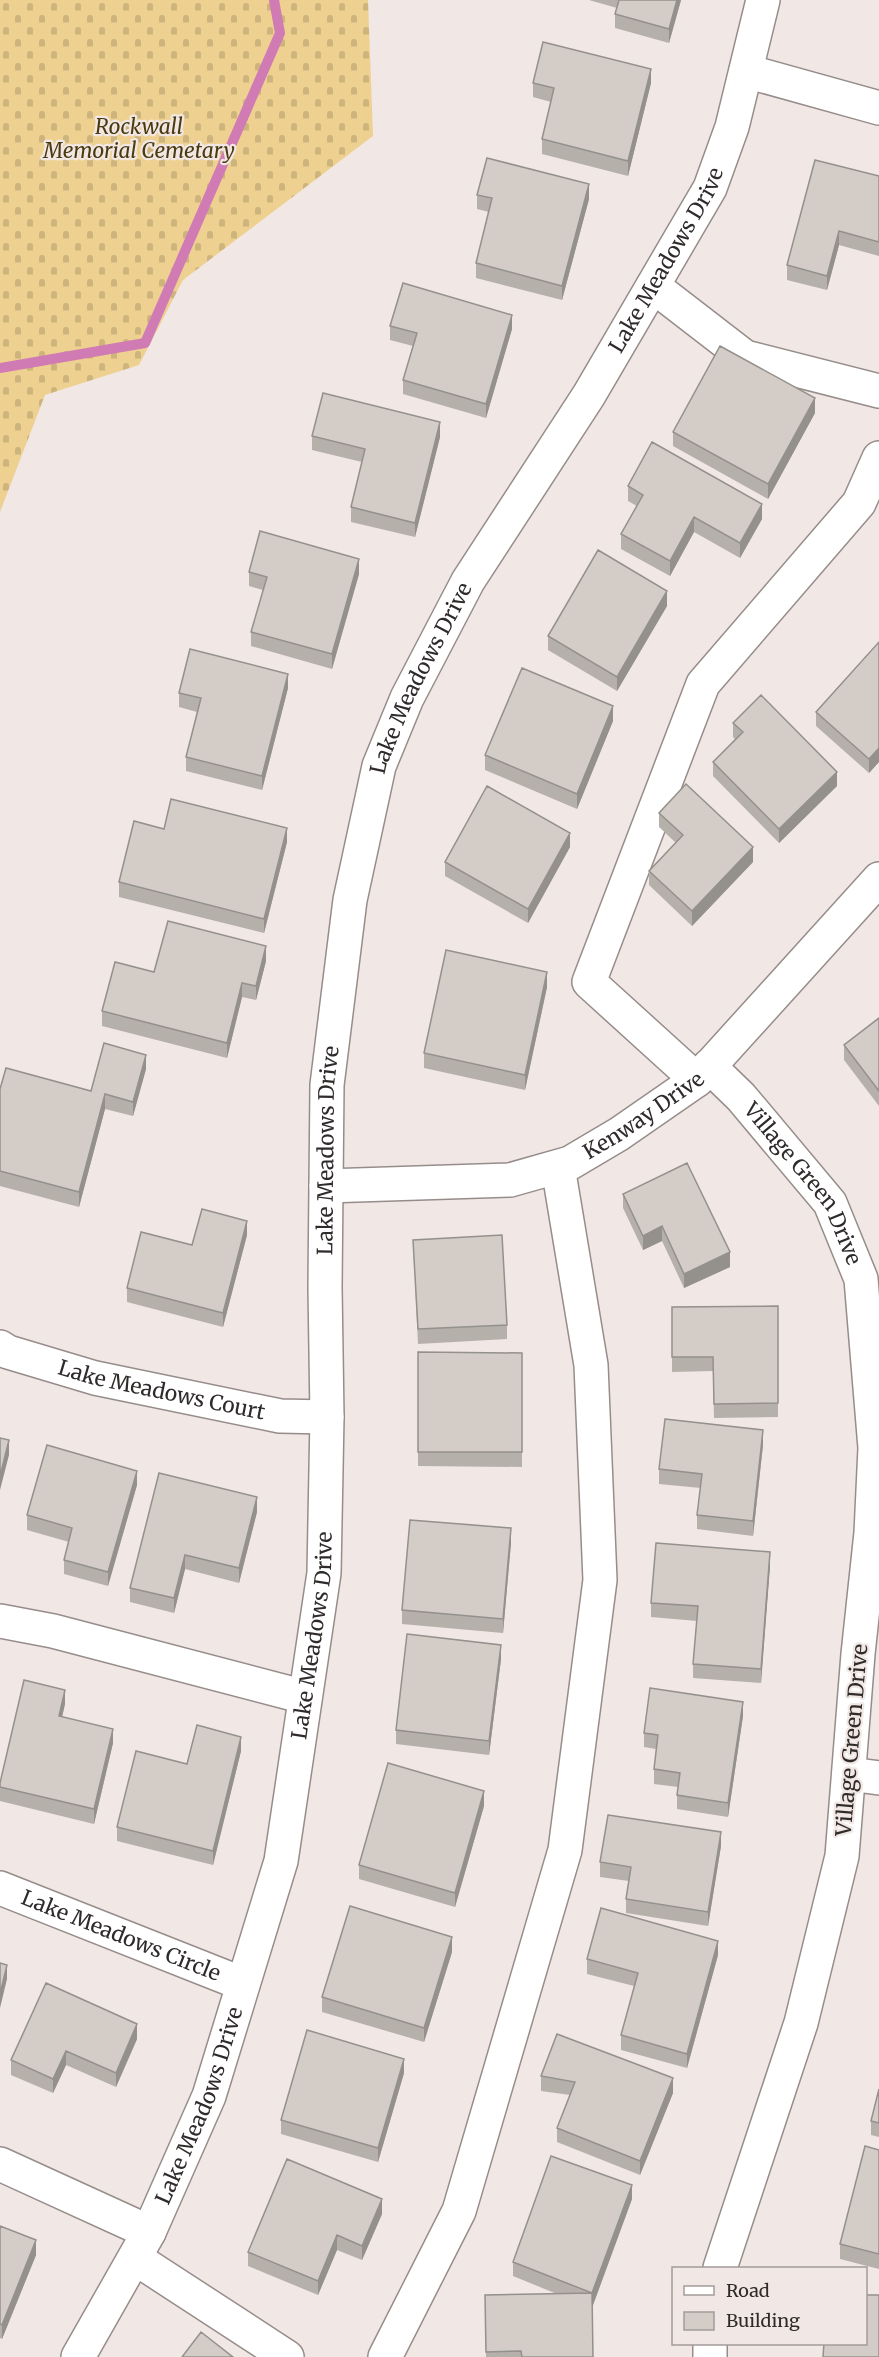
<svg xmlns="http://www.w3.org/2000/svg" width="879" height="2357" viewBox="0 0 879 2357" font-family="Merriweather,serif">
<style>
.cemetery{fill:url(#cemetery-stones)}
.lines{fill:none;stroke-linecap:round;stroke-linejoin:round}
.stream{stroke:#d07bb4;stroke-width:10}
.minor-casing{stroke:#968d8b;stroke-width:36}
.minor{stroke:#fff;stroke-width:33}
.wall{fill:#b6b0ab}
.shaded-wall{fill:#94908b}
.building{fill:#d4cdc7;stroke:#94908b;stroke-width:1.5}
.labels{text-anchor:middle;stroke-width:4.5;stroke-linejoin:round;paint-order:stroke}
.park-label{font-size:21px;font-style:italic;fill:#4a3a0f;stroke:#f1e7e4}
.street-label{font-size:21px;fill:#2f2b2a;stroke:#f1e7e4}
</style>
<defs>
<pattern id="cemetery-stones" width="16" height="16" patternUnits="userSpaceOnUse" patternTransform="scale(1.5)"><rect width="16" height="16" fill="#eed190"/><path d="M2 7V4a2 2 0 0 1 4 0v3zM10 15v-3a2 2 0 0 1 4 0v3z" fill="#ccb47c"/></pattern>
</defs>
<rect width="100%" height="100%" fill="#f1e7e4"/>
<path class="cemetery" d="M0 0H368L373 136 183 280 139 365 45 395 0 512Z"/>
<g class="lines">
<path class="stream" d="M0 368 145 343 280 33 274 0"/>
<g class="minor-casing">
<g id="minor">
<path d="M746 71 879 108"/>
<path d="M653 286 745 357 879 391"/>
<path id="s1" d="M709 1066 741 1097 830 1203 861 1279 875 1448 871 1533 858 1654 842 1856 801 2023 720 2268"/>
<path d="M697 1080 589 982 703 684 859 503 879 458"/>
<path id="s2" d="M326 1186 510 1180 570 1163 619 1134 697 1080 879 879"/>
<path id="s3" d="M0 1347 8 1352 95 1378 280 1416 327 1417"/>
<path d="M0 1621 53 1631 305 1697"/>
<path d="M849 1774 879 1778"/>
<path id="s4" d="M0 1888 243 1984"/>
<path d="M0 2164 149 2232"/>
<path d="M135 2258 287 2357"/>
<path d="M710 2344V2357"/>
<path id="s5" d="M78 2357 149 2232 209 2096 281 1861 324 1573 327 1417 325 1287 327 1085 350 900 379 766 407 698 468 581 589 395 710 188 732 127 763 0"/>
<path d="M385 2357 459 2211 565 1850 600 1580 591 1365 558 1167"/>
</g>
</g>
<use href="#minor" class="minor"/>
</g>
<path class="wall" d="M589 0H681L669 43 615 28V14L617 8Z
M533 83H651L628 176 542 154V139L551 102 533 97Z
M879 176V256L839 245 827 290 787 280V265Z
M477 195 589 199 562 300 476 278V263L489 212 477 209Z
M390 326 512 329 486 418 403 394V380L413 346 390 340Z
M815 413 768 499 673 446V432Z
M312 436 440 437 415 537 351 522V507L362 462 312 450Z
M628 486 762 519 740 558 694 532 670 576 621 549V534L637 506 628 501Z
M249 572 359 574 332 669 251 646V632L263 590 249 586Z
M667 606 617 691 548 650V636Z
M879 642V762L869 773 816 726V712Z
M288 688 262 790 186 771V757L197 712 179 707V693Z
M613 721 577 809 485 770V755Z
M733 723 837 786 779 843 713 776V762L735 739 733 737Z
M659 813 753 862 692 926 649 885V871L676 843 659 827Z
M164 829 287 842 264 933 119 897V882Z
M570 847 528 923 445 876V862Z
M266 961 256 1000 242 997 227 1058 102 1026V1011Z
M547 987 525 1090 424 1068V1053Z
M879 1018V1106L844 1060V1045Z
M146 1069 133 1116 105 1109 79 1207 0 1186V1089L91 1091Z
M623 1194 730 1267 684 1288 662 1241 643 1250 623 1208Z
M247 1235 223 1327 127 1302V1288L192 1245Z
M413 1240 507 1325V1339L418 1344Z
M778 1306V1417L714 1418 713 1371 672 1372V1307Z
M418 1352 522 1353V1467L418 1466Z
M763 1445 753 1536 697 1529V1515L701 1488 659 1484V1469Z
M137 1485 108 1586 64 1574V1560L69 1542 27 1530V1515Z
M257 1512 239 1583 185 1569 174 1613 130 1602V1588Z
M511 1543 503 1633 402 1624V1610Z
M770 1566 761 1683 693 1678V1664L697 1621 651 1617V1603Z
M501 1659 489 1755 396 1744V1730Z
M65 1704 62 1717 113 1743 94 1824 0 1801V1783Z
M743 1716 728 1817 677 1809V1795L678 1787 654 1784V1769L656 1749 644 1747V1733Z
M241 1751 213 1865 117 1841V1827L187 1764Z
M484 1806 455 1907 359 1879V1865Z
M721 1846 708 1926 626 1913V1899L629 1881 600 1877V1862Z
M452 1952 424 2042 322 2012V1997Z
M718 1955 687 2068 621 2050V2035L634 1986 587 1974V1959Z
M137 2039 116 2087 66 2065 53 2093 11 2075V2060Z
M404 2073 378 2162 281 2134V2120Z
M541 2076 673 2093 640 2175 557 2142V2128L570 2095 541 2091Z
M879 2089V2137L871 2135V2121Z
M879 2150V2269L840 2259V2244Z
M632 2199 592 2307 593 2357H486L485 2295 557 2294 513 2276V2262Z
M382 2214 362 2260 337 2250 318 2295 248 2266V2252Z
M0 2226 36 2255 2 2339 0 2338Z"/>
<path class="shaded-wall" d="M677 0H681L669 43V29Z
M651 69V83L628 176V161Z
M589 184V199L562 300V286Z
M839 231V245L827 290V276Z
M512 315V329L486 418V404Z
M815 398V413L768 499V484Z
M440 422V437L415 537V523Z
M762 504V519L740 558V543Z
M694 517V532L670 576V561Z
M359 559V574L332 669V654Z
M667 591V606L617 691V677Z
M288 674V688L262 790V776Z
M613 706V721L577 809V794Z
M879 748V762L869 773V759Z
M837 772V786L779 843V829Z
M287 828V842L264 933V919Z
M570 833V847L528 923V909Z
M753 847V862L692 926V911Z
M266 946V961L256 1000V986Z
M547 972V987L525 1090V1075Z
M242 983V997L227 1058V1043Z
M146 1055V1069L133 1116V1102Z
M105 1094V1109L79 1207V1192Z
M247 1221V1235L223 1327V1313Z
M662 1226V1241L643 1250V1236Z
M730 1252V1267L684 1288V1274Z
M763 1430V1445L753 1536V1521Z
M9 1440V1455L0 1490V1476Z
M137 1471V1485L108 1586V1572Z
M257 1497V1512L239 1583V1568Z
M511 1528V1543L503 1633V1619Z
M770 1552V1566L761 1683V1669Z
M185 1555V1569L174 1613V1598Z
M501 1645V1659L489 1755V1741Z
M65 1690V1704L59 1730V1716Z
M743 1702V1716L728 1817V1803Z
M113 1729V1743L94 1824V1809Z
M241 1737V1751L213 1865V1851Z
M484 1791V1806L455 1907V1893Z
M721 1832V1846L708 1926V1912Z
M452 1937V1952L424 2042V2028Z
M718 1941V1955L687 2068V2054Z
M7 1965V1979L0 2008V1994Z
M137 2024V2039L116 2087V2073Z
M66 2051V2065L53 2093V2079Z
M404 2059V2073L378 2162V2148Z
M673 2078V2093L640 2175V2161Z
M632 2185V2199L592 2308V2293Z
M382 2199V2214L362 2260V2246Z
M337 2235V2250L318 2295V2281Z
M36 2240V2255L2 2339V2325Z"/>
<path class="building" d="M619 0H677L669 29 615 14Z
M543 42 651 69 628 161 542 139 554 88 533 83Z
M487 158 589 184 562 286 476 263 492 198 477 195Z
M815 160 879 176V242L839 231 827 276 787 265Z
M403 283 512 315 486 404 403 380 417 333 390 326Z
M720 346 815 398 768 484 673 432Z
M323 393 440 422 415 523 351 507 365 449 312 436Z
M652 442 762 504 740 543 694 517 670 561 621 534 643 495 628 486Z
M260 531 359 559 332 654 251 632 267 577 249 572Z
M598 550 667 591 617 677 548 636Z
M879 642V748L869 759 816 712Z
M190 649 288 674 262 776 186 757 201 698 179 693Z
M522 668 613 706 577 794 485 755Z
M761 695 837 772 779 829 713 762 743 732 733 723Z
M686 784 753 847 692 911 649 871 683 835 659 813Z
M487 786 570 833 528 909 445 862Z
M171 799 287 828 264 919 119 882 134 821 164 829Z
M168 921 266 946 256 986 242 983 227 1043 102 1011 115 962 154 972Z
M446 950 547 972 525 1075 424 1053Z
M879 1018V1091L844 1045Z
M104 1043 146 1055 133 1102 105 1094 79 1192 0 1171V1089L6 1068 91 1091Z
M687 1163 730 1252 684 1274 662 1226 643 1236 623 1194Z
M202 1209 247 1221 223 1313 127 1288 141 1232 192 1245Z
M502 1235 507 1325 418 1329 413 1240Z
M778 1306V1403L714 1404 713 1357H672V1307Z
M418 1352 522 1353V1452H418Z
M665 1419 763 1430 753 1521 697 1515 702 1474 659 1469Z
M0 1438 9 1440 0 1476Z
M47 1445 137 1471 108 1572 64 1560 72 1528 27 1515Z
M159 1473 257 1497 239 1568 185 1555 174 1598 130 1588Z
M410 1520 511 1528 503 1619 402 1610Z
M656 1543 770 1552 761 1669 693 1664 698 1606 651 1603Z
M407 1634 501 1645 489 1741 396 1730Z
M24 1680 65 1690 59 1716 113 1729 94 1809 0 1787V1783Z
M650 1688 743 1702 728 1803 677 1795 680 1773 654 1769 658 1735 644 1733Z
M197 1725 241 1737 213 1851 117 1827 136 1751 187 1764Z
M388 1763 484 1791 455 1893 359 1865Z
M608 1815 721 1832 708 1912 626 1899 631 1867 600 1862Z
M350 1906 452 1937 424 2028 322 1997Z
M601 1908 718 1941 687 2054 621 2035 638 1973 587 1959Z
M0 1963 7 1965 0 1994Z
M46 1983 137 2024 116 2073 66 2051 53 2079 11 2060Z
M307 2030 404 2059 378 2148 281 2120Z
M557 2034 673 2078 640 2161 557 2128 575 2082 541 2076Z
M879 2089V2123L871 2121Z
M865 2146 879 2150V2254L840 2244Z
M551 2156 632 2185 592 2293 513 2262Z
M287 2159 382 2199 362 2246 337 2235 318 2281 248 2252Z
M0 2226 36 2240 2 2325 0 2324Z
M592 2293 593 2357H522L521 2351 486 2352 485 2295Z
M866 2295H879V2357H823L824 2343H866Z
M201 2332 233 2357H182Z"/>
<g class="labels">
<g class="park-label">
<text x="139" y="134">Rockwall<tspan x="139" dy="24">Memorial Cemetary</tspan></text>
</g>
<g class="street-label">
<text dy="7" stroke="none"><textPath href="#s5" startOffset="2224">Lake Meadows Drive</textPath></text>
<text dy="7" stroke="none"><textPath href="#s5" startOffset="1738">Lake Meadows Drive</textPath></text>
<text dy="7" stroke="none"><textPath href="#s2" startOffset="334">Kenway Drive</textPath></text>
<text dy="7" stroke="none"><textPath href="#s5" startOffset="1252">Lake Meadows Drive</textPath></text>
<text dy="7" stroke="none"><textPath href="#s1" startOffset="152">Village Green Drive</textPath></text>
<text dy="7" stroke="none"><textPath href="#s3" startOffset="168">Lake Meadows Court</textPath></text>
<text dy="7" stroke="none"><textPath href="#s5" startOffset="766">Lake Meadows Drive</textPath></text>
<text transform="translate(852 1740) rotate(-85)" y="7">Village Green Drive</text>
<text dy="7" stroke="none"><textPath href="#s4" startOffset="130">Lake Meadows Circle</textPath></text>
<text dy="7" stroke="none"><textPath href="#s5" startOffset="280">Lake Meadows Drive</textPath></text>
</g>
</g>
<rect x="672" y="2267" width="195" height="78" fill="#f1e7e4" stroke="#a39c9a" stroke-width="1.5"/>
<rect x="684" y="2286" width="30" height="9" fill="#ffffff" stroke="#a39c9a" stroke-width="1.5"/>
<text x="726" y="2297" font-size="18" fill="#2f2b2a">Road</text>
<rect x="684" y="2312" width="30" height="18" fill="#d4cdc7" stroke="#a39c9a" stroke-width="1.5"/>
<text x="726" y="2327" font-size="18" fill="#2f2b2a">Building</text>
</svg>
